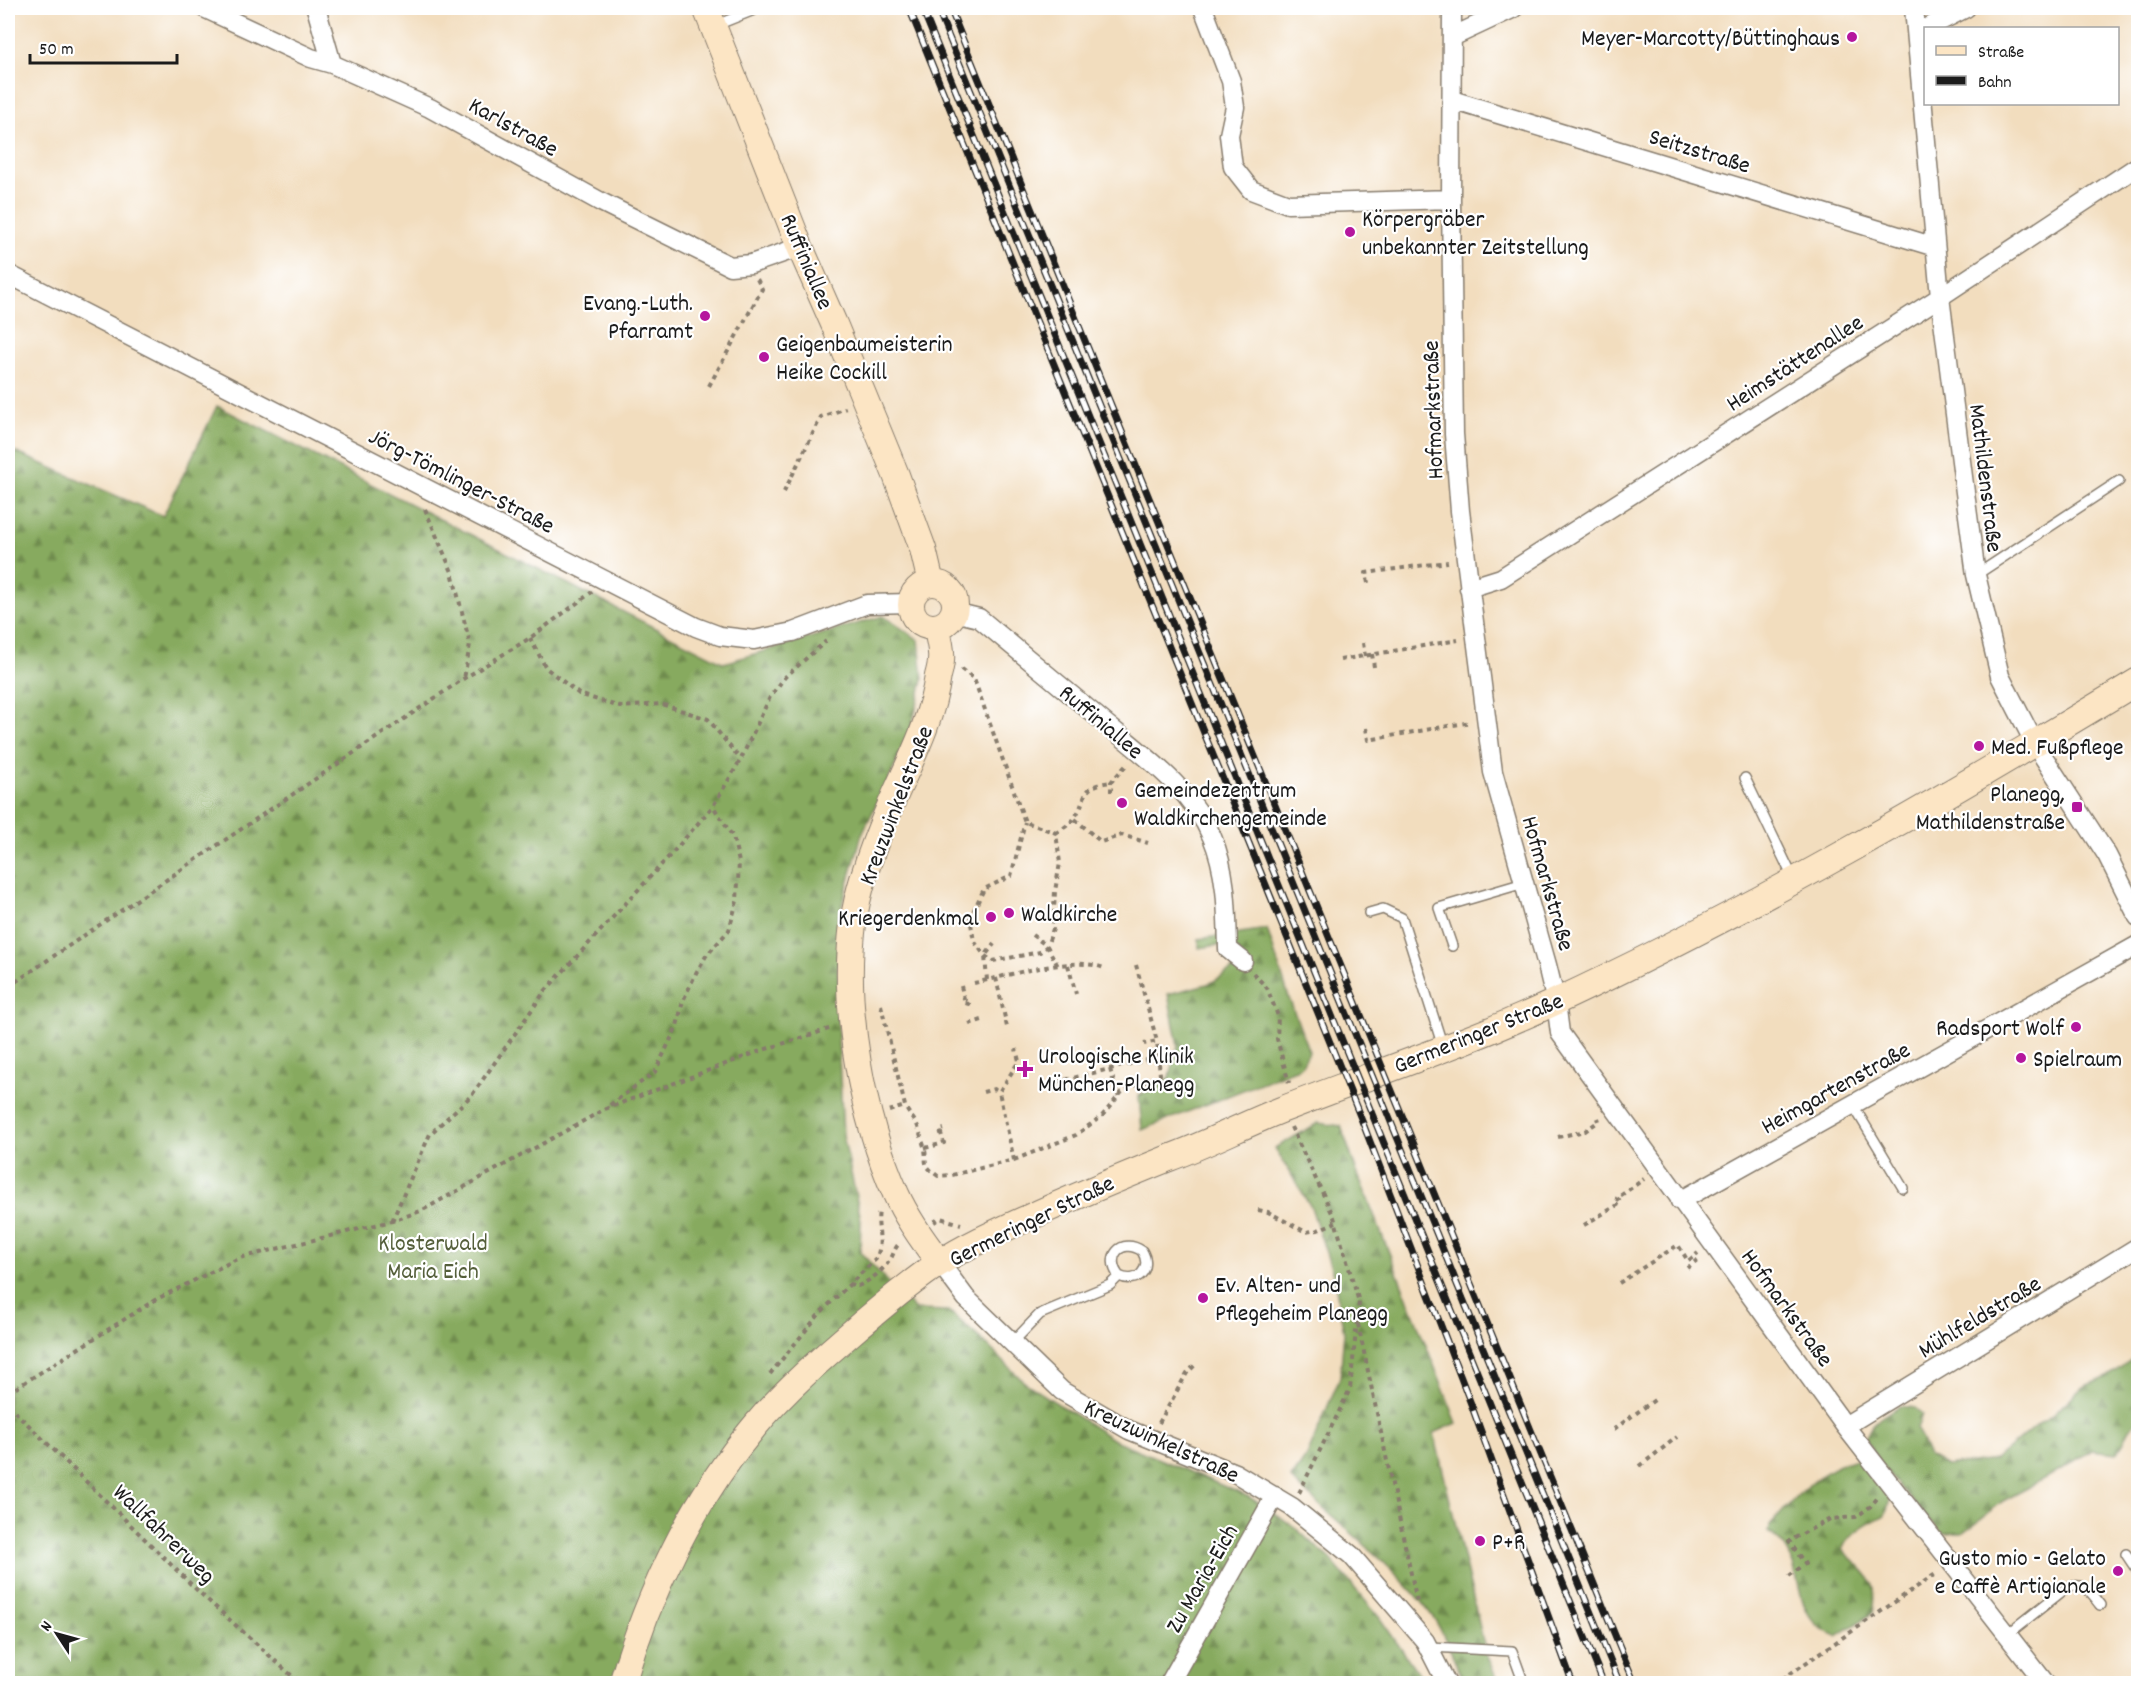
<svg xmlns="http://www.w3.org/2000/svg" width="2146" height="1691" viewBox="0 0 2146 1691" font-family="Dekko,sans-serif">
<style>
.forest{fill:url(#forest-firs);stroke:#52633d;stroke-width:1.5}
.lines{fill:none;stroke-linecap:round;stroke-linejoin:round}
.lane-casing{stroke:#877c6d;stroke-width:12}
.street-casing{stroke:#877c6d;stroke-width:21}
.secondary-casing{stroke:#877c6d;stroke-width:28}
.path{stroke:#877c6d;stroke-width:4;stroke-dasharray:4.5 4.5;stroke-linecap:butt}
.lane{stroke:#fff;stroke-width:9}
.street{stroke:#fff;stroke-width:18}
.secondary{stroke:#fce5c4;stroke-width:26}
.rail-casing{stroke:#1c1c1c;stroke-width:7}
.rail{stroke:#fff;stroke-width:4.5;stroke-dasharray:14;stroke-linecap:butt}
.poi-dot{fill:#b5179e;stroke:#fff;stroke-width:2}
.labels{text-anchor:middle;stroke-width:4.5;stroke-linejoin:round;paint-order:stroke}
.poi-label{font-size:24px;fill:#1c1c1c;stroke:#fff;text-anchor:start}
.street-label{font-size:24px;fill:#1c1c1c;stroke:#fff}
.park-label{font-size:24px;fill:#555f3b;stroke:#fff}
</style>
<defs>
<pattern id="forest-firs" width="22" height="20" patternUnits="userSpaceOnUse" patternTransform="scale(1.5)"><rect width="22" height="20" fill="#87aa5e"/><path d="M5 1l3.5 6h-7zM16 11l3.5 6h-7z" fill="#6e8a4d"/></pattern>
</defs>
<rect width="100%" height="100%" fill="#fff"/>
<filter id="ink" filterUnits="userSpaceOnUse"><feTurbulence type="fractalNoise" baseFrequency=".0167" numOctaves="2"/><feDisplacementMap in="SourceGraphic" scale="12" xChannelSelector="R" yChannelSelector="G"/><feConvolveMatrix kernelMatrix="1 2 1 2 8 2 1 2 1" color-interpolation-filters="sRGB"/></filter>
<filter id="wash" filterUnits="userSpaceOnUse"><feTurbulence type="fractalNoise" baseFrequency=".008" numOctaves="4" result="noise"/><feDisplacementMap in="SourceGraphic" scale="24" xChannelSelector="R" yChannelSelector="G"/><feGaussianBlur stdDeviation="1.35" result="paint"/><feColorMatrix in="noise" values="0 0 0 0 0 0 0 0 0 0 0 0 0 0 0 0 0 1.4 0 .05"/><feComposite in="paint" operator="in"/></filter>
<g filter="url(#wash)">
<rect width="100%" height="100%" fill="#f2ddbe"/>
<path class="forest" d="M217 406 724 663 883 616 919 640 923 680 909 737 862 834 838 919V1037L843 1135 861 1220 860 1252 915 1310 949 1311 985 1343 1024 1382 1112 1439 1249 1497 1292 1525 1330 1559 1379 1617 1425 1683H8V449L163 516Z
M1267 929 1289 998 1309 1052 1301 1067 1142 1130 1139 1096 1170 1077 1178 1046 1168 994 1211 983 1235 968 1239 950 1219 945 1199 948V939Z
M1318 1123 1341 1126 1355 1167 1457 1423 1434 1433 1486 1653 1498 1683H1465C1455 1663 1446 1636 1433 1617 1395 1565 1337 1523 1291 1479L1307 1456 1340 1377 1344 1333 1334 1277 1311 1207 1275 1148Z
M2138 1355V1420C2124 1430 2127 1444 2116 1453L2092 1450 2048 1477 2003 1501 1963 1533H1944L1938 1529 1881 1466 1865 1438C1871 1422 1885 1414 1900 1406L1915 1408 1922 1414 1917 1429 1929 1456 1946 1466 1995 1460 2035 1426 2050 1417 2083 1387 2107 1377Z
M1856 1459 1863 1463 1891 1497 1885 1515C1870 1523 1848 1533 1842 1550 1865 1572 1880 1578 1873 1613L1837 1636C1832 1634 1825 1631 1821 1628 1788 1603 1808 1555 1768 1532L1770 1526C1794 1498 1819 1469 1856 1459Z"/>
</g>
<g filter="url(#ink)">
<g class="lines">
<g class="lane-casing">
<path id="lane" d="M714 26 759 8
M1976 575 2119 481
M1745 778 1793 878
M1369 913 1383 909 1402 918 1443 1047
M1452 946 1439 908 1524 883
M1853 1105 1903 1188
M1011 1344 1040 1314 1110 1285 1119 1276C1137 1285 1153 1269 1142 1251 1121 1237 1104 1257 1119 1276
M2126 1554 2138 1572
M2008 1634 2065 1589C2084 1580 2090 1591 2101 1605
M1429 1647 1512 1651 1524 1684"/>
</g>
<g class="street-casing">
<path id="street" d="M204 8 311 58 332 64 430 108 601 202 730 266 751 264 800 247
M316 8 332 64
M1203 8 1231 81 1235 107 1229 135 1233 167 1251 190 1288 204 1451 199
M1452 8 1451 199 1454 434 1460 511 1493 772 1547 965 1556 1002 1560 1033 1845 1426 2046 1684
M1914 8 1940 297 1967 508 1976 575 2000 676 2035 744 2107 855 2138 917
M1927 28 1966 8
M1452 37 1514 8
M1452 100 1935 247
M8 274 696 627 720 636 754 640 793 632 867 604 911 603
M1469 588 1501 578 1940 297 2138 166
M954 612 979 618C1019 651 1059 685 1099 718 1139 752 1191 787 1212 837 1227 872 1227 912 1228 949L1243 961
M1680 1201 2138 945
M940 1263 966 1298 1062 1391 1129 1430 1235 1473 1292 1507 1351 1555 1425 1641 1447 1684
M1845 1426 2138 1247
M1169 1684 1275 1496"/>
</g>
<g class="secondary-casing">
<path id="secondary" d="M706 8 800 247 834 324 896 475 923 549 931 583
M911 605a22 22 0 1 1 44 0a22 22 0 1 1-44 0Z
M936 627C938 635 941 645 941 653 942 661 940 669 938 676 931 725 907 766 888 811 873 846 858 886 853 924 842 1007 862 1118 896 1194 907 1219 923 1241 940 1263
M622 1684C649 1591 693 1500 755 1426 785 1390 821 1359 857 1328 883 1306 909 1283 938 1264 967 1245 999 1231 1030 1217 1076 1196 1122 1177 1169 1158 1207 1144 1243 1125 1281 1110 1372 1074 1465 1044 1553 1003 1755 909 1948 796 2138 681"/>
</g>
<path class="path" d="M709 386 762 289 757 279
M784 492 821 417 846 408
M425 509 452 572 470 644 464 679
M1368 583 1366 573 1448 562
M530 638 546 668 579 694 620 707 661 704 708 719 740 759
M1363 643 1365 656
M1372 654 1374 667
M1340 660 1458 640
M961 669 974 679 1025 822 1056 833 1060 863 1055 891 1053 929 1047 946 1040 952 993 961 985 956 974 941 970 918 984 889 1011 876 1025 822
M1366 728 1368 740 1471 722
M1111 792V782L1128 763
M1075 819 1101 842 1122 835 1148 843
M1056 833C1062 829 1071 824 1075 817 1089 796 1079 786 1111 782
M1032 935 1047 946 1058 966
M1068 965 1076 994
M1136 965 1157 1041 1144 1044
M1253 973 1267 988 1278 1016 1277 1039 1289 1083
M996 978 1007 1027
M987 980 985 956 994 944
M974 983C1008 976 1072 955 1104 968
M961 986 965 1003 969 1004V1001L965 1000
M8 987 463 679 530 638 592 592
M881 1005 905 1106C908 1114 915 1119 918 1127 920 1133 922 1140 924 1146 929 1163 919 1162 938 1176L952 1175 1014 1160 999 1092 1019 1061 1016 1049
M969 1024 982 1020
M1110 1069 1118 1096
M1048 1084 1159 1057
M983 1092 994 1089 999 1092
M610 1105 655 1072 677 1026 683 1001 696 973 706 956 729 930 737 901 739 862 733 837 713 806
M889 1111 905 1106
M1291 1127 1334 1217 1359 1302 1350 1389 1299 1493
M1558 1137 1585 1131 1599 1121 1598 1118
M925 1148 944 1143 940 1130 944 1129
M1014 1160 1076 1135 1102 1116 1122 1092 1135 1085 1158 1077 1160 1075 1157 1041
M1258 1210 1268 1212 1306 1232 1318 1230 1336 1222
M392 1221 430 1134 472 1095 545 991 674 851 713 806 741 759 770 697 785 677 826 641
M934 1222 940 1218 961 1224
M1584 1225 1621 1203 1617 1198 1644 1179
M1687 1268 1701 1257
M1619 1283 1678 1245 1688 1261 1698 1253
M849 1284 858 1286C870 1281 882 1271 890 1260 894 1254 894 1248 900 1243
M1358 1324 1417 1602
M770 1374 821 1312 876 1259C884 1242 876 1228 879 1211
M8 1393 155 1300 239 1258 392 1221 421 1211 605 1109 763 1050 832 1028
M8 1405 200 1593 301 1684
M1159 1423 1187 1373 1197 1363
M1614 1429 1656 1399
M1640 1466 1677 1437
M1789 1576 1805 1564 1789 1541 1830 1519 1856 1517 1871 1506 1879 1496
M1775 1684 1937 1573"/>
<use href="#lane" class="lane"/>
<use href="#street" class="street"/>
<use href="#secondary" class="secondary"/>
<g class="rail-casing">
<path id="rail" d="M909 8 1364 1126 1471 1404 1573 1684
M922 8 1604 1684
M937 8 1620 1684
M950 8 1111 405 1635 1684"/>
</g>
<use href="#rail" class="rail"/>
</g>
</g>
<g class="poi-dot">
<circle cx="1852" cy="37" r="6"/>
<circle cx="1350" cy="232" r="6"/>
<circle cx="705" cy="316" r="6"/>
<circle cx="764" cy="357" r="6"/>
<circle cx="1979" cy="746" r="6"/>
<circle cx="1122" cy="803" r="6"/>
<rect x="2071" y="801" width="12" height="12" rx="3"/>
<circle cx="1009" cy="913" r="6"/>
<circle cx="991" cy="917" r="6"/>
<circle cx="2076" cy="1027" r="6"/>
<circle cx="2021" cy="1058" r="6"/>
<path d="M1022 1060h6v6h6v6h-6v6h-6v-6h-6v-6h6z"/>
<circle cx="1203" cy="1298" r="6"/>
<circle cx="1480" cy="1541" r="6"/>
<circle cx="2118" cy="1571" r="6"/>
</g>
<g class="labels">
<g class="poi-label">
<text x="1840" y="45" text-anchor="end">Meyer-Marcotty/Büttinghaus</text>
<text x="1362" y="226">Körpergräber<tspan x="1362" dy="28">unbekannter Zeitstellung</tspan></text>
<text x="693" y="310" text-anchor="end">Evang.-Luth.<tspan x="693" dy="28">Pfarramt</tspan></text>
<text x="776" y="351">Geigenbaumeisterin<tspan x="776" dy="28">Heike Cockill</tspan></text>
<text x="1991" y="754">Med. Fußpflege</text>
<text x="1134" y="797">Gemeindezentrum<tspan x="1134" dy="28">Waldkirchengemeinde</tspan></text>
<text x="2065" y="801" text-anchor="end">Planegg,<tspan x="2065" dy="28">Mathildenstraße</tspan></text>
<text x="1021" y="921">Waldkirche</text>
<text x="979" y="925" text-anchor="end">Kriegerdenkmal</text>
<text x="2064" y="1035" text-anchor="end">Radsport Wolf</text>
<text x="1038" y="1063">Urologische Klinik<tspan x="1038" dy="28">München-Planegg</tspan></text>
<text x="2033" y="1066">Spielraum</text>
<text x="1215" y="1292">Ev. Alten- und<tspan x="1215" dy="28">Pflegeheim Planegg</tspan></text>
<text x="1492" y="1549">P+R</text>
<text x="2106" y="1565" text-anchor="end">Gusto mio - Gelato<tspan x="2106" dy="28">e Caffè Artigianale</tspan></text>
</g>
<g class="street-label">
<text transform="translate(514 126) rotate(29)" y="8">Karlstraße</text>
<text transform="translate(1700 150) rotate(17)" y="8">Seitzstraße</text>
<text transform="translate(808 261) rotate(67)" y="8">Ruffiniallee</text>
<text transform="translate(1794 362) rotate(-33)" y="8">Heimstättenallee</text>
<text transform="translate(1432 410) rotate(-92)" y="8">Hofmarkstraße</text>
<text transform="translate(1987 478) rotate(83)" y="8">Mathildenstraße</text>
<text transform="translate(462 480) rotate(27)" y="8">Jörg-Tömlinger-Straße</text>
<text transform="translate(1102 721) rotate(40)" y="8">Ruffiniallee</text>
<text transform="translate(895 805) rotate(-69)" y="8">Kreuzwinkelstraße</text>
<text transform="translate(1549 883) rotate(74)" y="8">Hofmarkstraße</text>
<text transform="translate(1478 1032) rotate(-22)" y="8">Germeringer Straße</text>
<text transform="translate(1835 1087) rotate(-29)" y="8">Heimgartenstraße</text>
<text transform="translate(1031 1220) rotate(-26)" y="8">Germeringer Straße</text>
<text transform="translate(1788 1307) rotate(54)" y="8">Hofmarkstraße</text>
<text transform="translate(1979 1316) rotate(-31)" y="8">Mühlfeldstraße</text>
<text transform="translate(1162 1440) rotate(25)" y="8">Kreuzwinkelstraße</text>
<text transform="translate(165 1533) rotate(44)" y="8">Wallfahrerweg</text>
<text transform="translate(1201 1578) rotate(-60)" y="8">Zu Maria-Eich</text>
</g>
<g class="park-label">
<text x="433" y="1250">Klosterwald<tspan x="433" dy="28">Maria Eich</tspan></text>
</g>
</g>
<rect width="2146" height="1691" fill="none" stroke="#fff" stroke-width="30"/>
<rect x="1924" y="27" width="195" height="78" fill="#ffffff" stroke="#a4a4a4" stroke-width="1.5"/>
<rect x="1936" y="46" width="30" height="9" fill="#fce5c4" stroke="#a4a4a4" stroke-width="1.5"/>
<text x="1978" y="57" font-size="18" fill="#1c1c1c">Straße</text>
<rect x="1936" y="76" width="30" height="9" fill="#1c1c1c" stroke="#a4a4a4" stroke-width="1.5"/>
<text x="1978" y="87" font-size="18" fill="#1c1c1c">Bahn</text>
<g transform="translate(57 1634) rotate(306)" stroke="#ffffff" stroke-width="4.5" paint-order="stroke">
<path d="M0-4.5L10 22L0 15L-10 22Z" fill="#1c1c1c"/>
<text y="-9" font-size="16" font-weight="bold" text-anchor="middle" fill="#1c1c1c">N</text>
</g>
<path d="M30 54v9h147v-9" fill="none" stroke="#1c1c1c" stroke-width="3"/>
<text x="39" y="54" font-size="18" fill="#1c1c1c" stroke="#ffffff" stroke-width="4.5" paint-order="stroke">50 m</text>
</svg>
